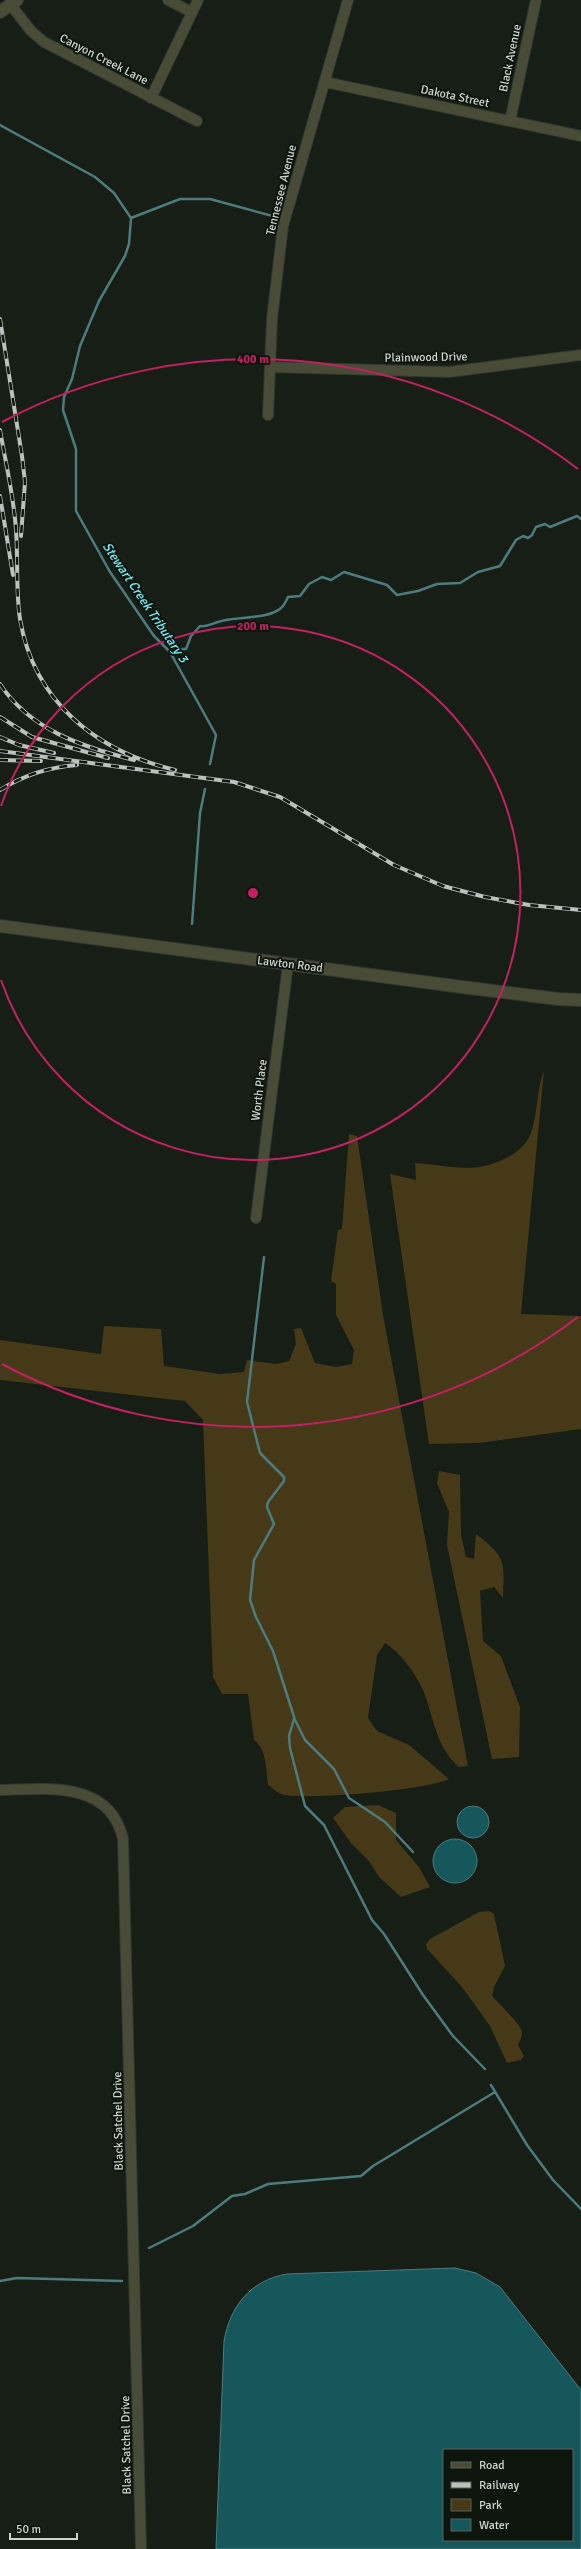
<svg xmlns="http://www.w3.org/2000/svg" width="581" height="2549" viewBox="0 0 581 2549" font-family="Signika,sans-serif">
<style>
.green{fill:#463917}
.water{fill:#16575c;stroke:#4d7c7e;fill-rule:evenodd}
.lines{fill:none;stroke-linecap:round;stroke-linejoin:round}
.stream{stroke:#4d7c7e;stroke-width:2.5}
.minor-casing{stroke:#303730;stroke-width:12}
.tertiary-casing{stroke:#303730;stroke-width:14}
.minor{stroke:#484c36;stroke-width:10}
.tertiary{stroke:#484c36;stroke-width:12}
.rail-casing{stroke:#bbc1bb;stroke-width:4}
.rail{stroke:#0d150d;stroke-width:2.5;stroke-dasharray:8;stroke-linecap:butt}
.ring{fill:none;stroke:#c32161;stroke-width:2}
.labels{text-anchor:middle;stroke-width:4;stroke-linejoin:round;paint-order:stroke}
.street-label{font-size:12px;fill:#ced4ce;stroke:#0d150d}
.water-label{font-size:13px;font-style:italic;fill:#76eef9;stroke:#0d150d}
.centre{fill:#c32161;stroke:#0d150d;stroke-width:2}
.ring-label{font-size:12px;text-anchor:middle;font-weight:bold;fill:#c32161;stroke:#0d150d;stroke-width:4;stroke-linejoin:round;paint-order:stroke}
</style>
<rect width="100%" height="100%" fill="#161e16"/>
<path class="green" d="M544 1070 521 1314 581 1316V1429L479 1443 429 1444 390 1174 416 1180 415 1163C433 1164 452 1168 470 1168 492 1167 523 1155 531 1133 538 1114 536 1091 544 1070Z
M349 1134 357 1136 383 1315 468 1766 459 1767C435 1746 434 1717 423 1690 415 1673 401 1653 385 1643L377 1655 368 1718 377 1731 409 1745 449 1779C427 1790 303 1801 281 1794 276 1792 272 1787 268 1785 266 1770 267 1749 254 1740L248 1694H222L213 1677 203 1420 185 1401 0 1380V1340L101 1354 104 1326 161 1329 164 1366 220 1374 244 1372 247 1360 276 1364 289 1361 296 1344 294 1329 301 1328 315 1363 336 1367 352 1364 354 1350 336 1315V1284L331 1281 338 1230 342 1229Z
M439 1471 460 1475 461 1535 466 1557 474 1559 476 1534C507 1558 504 1561 503 1598L494 1587 480 1591 483 1641 501 1656 520 1707 519 1757 492 1759 447 1545 449 1512 437 1483Z
M378 1805 396 1813V1840L419 1867 430 1887 401 1897 379 1877 369 1861 351 1843 333 1818 345 1807Z
M489 1911 494 1914 505 1966 494 1987 492 1996C498 2003 523 2026 522 2033 522 2037 519 2042 518 2045L524 2056 521 2060 507 2063 490 2026 462 1987 427 1949 426 1944 430 1939 479 1912Z"/>
<path class="water" d="M457 1822a16 16 0 1 1 32 0a16 16 0 1 1-32 0Z
M433 1861a22 22 0 1 1 44 0a22 22 0 1 1-44 0Z
M455 2268 476 2273 500 2287 581 2390V2549H216L224 2341C230 2306 251 2280 287 2274ZM444 2450H572V2540H444Z"/>
<g class="lines">
<path class="stream" d="M0 125 95 177 114 193 131 218 129 244 125 256 99 301 80 346 72 379 64 397 63 410 76 449V511L110 572 154 636 170 652 216 735 210 764
M131 218 180 199H210L276 217
M170 652 177 649H186L191 636 200 626C208 627 211 624 218 622 234 616 268 620 281 608 284 606 286 601 288 597L300 596 309 584 322 577 331 580 344 572 387 585 397 595 418 591 437 584 460 583 478 572 500 566 516 540 523 536 528 538 532 535 536 527 545 524 550 527 577 516 581 519
M192 924 200 813 205 789
M264 1257 247 1402 260 1453 284 1477V1481L268 1502 267 1507 274 1524 254 1560 250 1600 256 1617 273 1651 295 1720 305 1740 334 1769 349 1798 385 1822 413 1852
M294 1719 289 1736 290 1748 305 1806 324 1825 372 1920 384 1934 423 1995 453 2036 485 2069
M491 2085 527 2145 553 2180 581 2209
M149 2248 193 2226 232 2196 245 2194 268 2184 361 2176 373 2166 495 2092
M0 2281 17 2278 122 2281"/>
<g class="minor-casing">
<path id="minor" d="M168 0 191 12
M11 5 31 31 44 42 197 121
M325 82 581 136
M151 98 198 0
M510 121 536 0
M270 367 449 372 581 355
M268 415 272 319 283 226 348 0
M256 1218 288 964
M0 1790C46 1789 110 1780 123 1839L141 2549"/>
</g>
<g class="tertiary-casing">
<path id="tertiary" d="M0 12 17 0
M0 926 462 987 558 999 581 1000"/>
</g>
<use href="#minor" class="minor"/>
<use href="#tertiary" class="tertiary"/>
<g class="rail-casing">
<path id="rail" d="M0 319 22 456 25 482 21 536
M0 430C5 459 12 489 15 519 19 552 15 586 20 619 34 702 96 751 175 770
M0 496 13 575
M0 684C30 730 83 747 134 760
M0 717 32 737 108 758
M0 737 19 745 54 753
M0 751 234 782 280 797 394 865 443 886 485 897 529 905 581 910
M0 760 41 761
M0 790C24 775 49 767 77 765"/>
</g>
<use href="#rail" class="rail"/>
</g>
<g class="ring">
<path d="M1 806A267 267 0 1 1 1 980"/>
<path d="M578 1317A534 534 0 0 1 2 1364M2 422A534 534 0 0 1 578 469"/>
</g>
<g class="labels">
<g class="street-label">
<text transform="translate(510 58) rotate(-78)" y="4">Black Avenue</text>
<text transform="translate(104 59) rotate(27)" y="4">Canyon Creek Lane</text>
<text transform="translate(455 96) rotate(12)" y="4">Dakota Street</text>
<text transform="translate(281 190) rotate(-76)" y="4">Tennessee Avenue</text>
<text transform="translate(426 357) rotate(-1)" y="4">Plainwood Drive</text>
<text transform="translate(290 964) rotate(7)" y="4">Lawton Road</text>
<text transform="translate(259 1090) rotate(-83)" y="4">Worth Place</text>
<text transform="translate(118 2121) rotate(-91)" y="4">Black Satchel Drive</text>
<text transform="translate(126 2445) rotate(-91)" y="4">Black Satchel Drive</text>
</g>
<g class="water-label">
<text transform="translate(146 602) rotate(56)" y="5">Stewart Creek Tributary 3</text>
</g>
</g>
<circle cx="253" cy="893" r="6" class="centre"/>
<g class="ring-label">
<text x="253" y="363">400 m</text>
<text x="253" y="630">200 m</text>
</g>
<rect x="443" y="2449" width="130" height="92" fill="#0d150d" stroke="#5a615a"/>
<rect x="451" y="2462" width="20" height="6" fill="#484c36" stroke="#5a615a"/>
<text x="479" y="2469" font-size="12" fill="#ced4ce">Road</text>
<rect x="451" y="2482" width="20" height="6" fill="#bbc1bb" stroke="#5a615a"/>
<text x="479" y="2489" font-size="12" fill="#ced4ce">Railway</text>
<rect x="451" y="2499" width="20" height="12" fill="#463917" stroke="#5a615a"/>
<text x="479" y="2509" font-size="12" fill="#ced4ce">Park</text>
<rect x="451" y="2519" width="20" height="12" fill="#16575c" stroke="#5a615a"/>
<text x="479" y="2529" font-size="12" fill="#ced4ce">Water</text>
<path d="M10 2533v6h67v-6" fill="none" stroke="#ced4ce" stroke-width="2"/>
<text x="16" y="2533" font-size="12" fill="#ced4ce" stroke="#0d150d" stroke-width="3" paint-order="stroke">50 m</text>
</svg>
